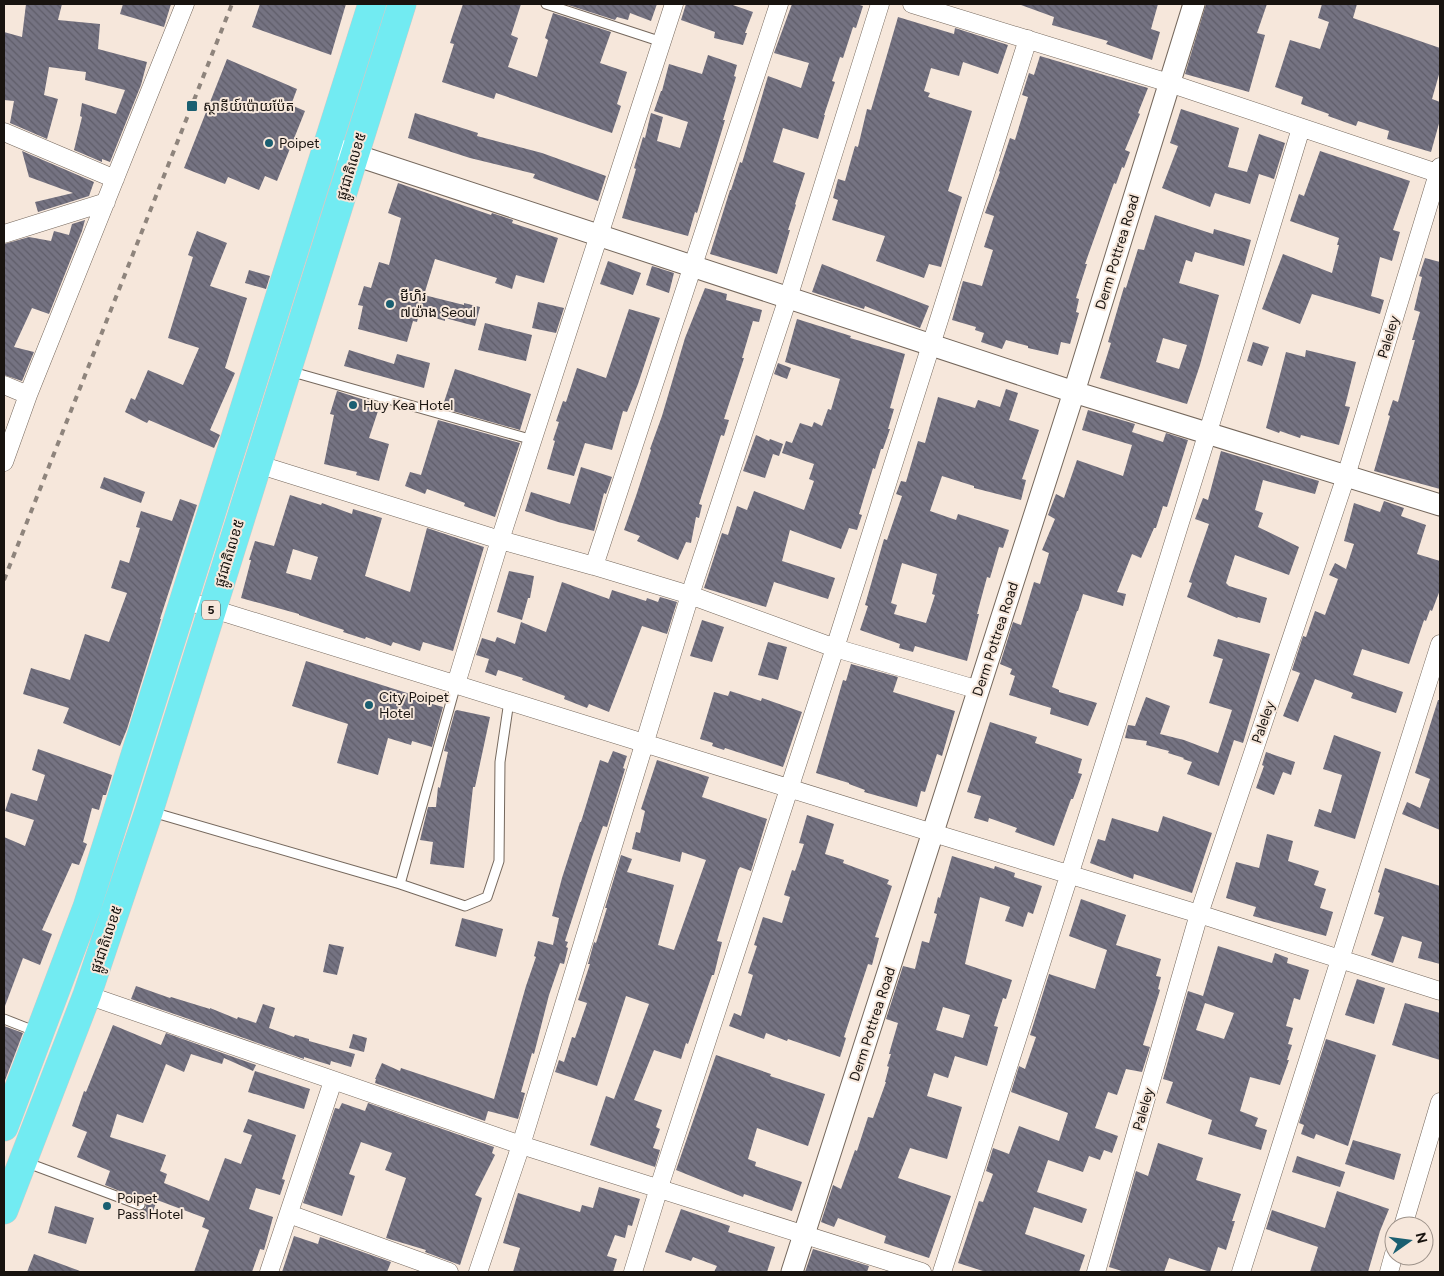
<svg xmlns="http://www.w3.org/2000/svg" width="1444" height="1276" viewBox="0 0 1444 1276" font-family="Figtree,'Noto Sans Khmer',sans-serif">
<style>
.building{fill:url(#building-back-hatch);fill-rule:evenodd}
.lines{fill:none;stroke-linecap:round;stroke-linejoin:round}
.service-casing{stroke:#75685d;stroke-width:11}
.minor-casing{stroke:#75685d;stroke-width:19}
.tertiary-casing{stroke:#75685d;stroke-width:23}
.trunk-casing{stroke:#cccbca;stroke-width:29}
.service{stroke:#fff;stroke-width:9}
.minor{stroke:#fff;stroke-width:18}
.tertiary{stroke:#fff;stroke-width:21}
.trunk{stroke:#72ebf2;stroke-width:28}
.rail{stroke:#8e847c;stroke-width:4;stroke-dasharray:6 6;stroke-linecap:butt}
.poi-dot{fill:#1a5f71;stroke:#f6e7db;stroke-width:2}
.labels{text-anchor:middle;stroke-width:4;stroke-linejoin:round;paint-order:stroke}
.shield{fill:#f6e7db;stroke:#5b534c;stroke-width:1}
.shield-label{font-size:12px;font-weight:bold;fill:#18130f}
.poi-label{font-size:14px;fill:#18130f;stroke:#f6e7db;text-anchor:start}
.street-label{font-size:14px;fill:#18130f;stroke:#f6e7db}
</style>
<defs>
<pattern id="building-back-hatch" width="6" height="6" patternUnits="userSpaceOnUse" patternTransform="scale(1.25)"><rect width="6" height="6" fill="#757382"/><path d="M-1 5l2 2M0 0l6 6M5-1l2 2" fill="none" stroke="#5f5d69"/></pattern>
</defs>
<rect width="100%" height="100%" fill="#f6e7db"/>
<path class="building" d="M26 4H62L58 20 100 24 98 49 147 62 141 85 110 162 102 159V162L74 150 82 117 80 116 82 103 116 114 125 90 85 80 86 72 49 67 44 95 58 99 47 139 10 123 14 101 4 100V32L22 37Z
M123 4H171L164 27 120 14Z
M260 4H346L331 55 252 27Z
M463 4H521L511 35 518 38 508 67 537 77 548 40 545 38 553 13 611 32 600 63 627 72 617 104 621 106 612 133 496 93 494 99 442 82 454 44 450 43Z
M565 4H657L651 21 630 13 628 20 617 17 615 20Z
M686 4H730L753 12 745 33H747L743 45 714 38 715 32 681 20Z
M792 4H856L863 6 856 28 853 27 843 58 840 57 832 81 835 82 824 115H825L818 139 783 128 773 162 805 173 795 204 796 205 788 230H790L777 274 710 254 730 190H731L740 162 742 163 768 76 801 88 809 63 774 53Z
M1021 4H1158L1151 29 1160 32 1152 60 1106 44 1108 41 1052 25 1054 17 1021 5Z
M1206 4H1267L1257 33 1265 35 1249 92 1185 74Z
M1322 4H1357L1353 18 1440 48V71L1432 99 1440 102V120L1431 152 1387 139 1389 131 1358 121 1356 126 1328 116 1329 114 1301 104 1303 97 1275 87 1290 40 1320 49 1329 22 1318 18Z
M898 17 954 34 955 28 1008 45 998 74 963 62 959 76 931 68 924 91 930 93 928 97 972 111 948 191 962 197 941 267 929 264 924 278 876 261 885 236 832 220 838 200 833 198 838 179 845 181 855 146 858 147 867 109 871 110Z
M708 55 737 65 734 76 736 77 723 120H725L697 213 695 212 688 236 622 218 636 169 634 168 643 137 645 138 651 113 663 117 657 141 680 148 688 122 654 111 661 91H662L669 64 702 74Z
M1040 56 1148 88 1138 113 1140 114 1125 150 1130 152 1124 168 1122 167 1116 184 1114 183 1085 264H1087L1076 298 1079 299 1076 312 1079 313 1070 344 1061 342 1058 355 1028 348V346L1006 340 1002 349 981 342 984 333 975 330 976 327 952 320 963 281 982 286 993 250 984 247 994 216 985 213 1000 172 999 171 1010 138 1015 140 1028 97 1022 95 1029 73 1034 75Z
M227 59 297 89 291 105 305 111 277 181 265 176 259 190 228 177 225 184 184 168Z
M1181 109 1239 128 1228 167 1247 172 1259 134 1285 143 1274 179 1259 174 1250 204 1215 193 1210 207 1162 188 1178 146 1170 143Z
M415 113 478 133 477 136 542 153 606 176 598 201 533 178 535 174 470 158 408 138Z
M22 151 94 182 89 196 38 212 35 202 73 193 29 177Z
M1320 151 1410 181 1393 230 1400 232 1392 261 1380 257 1371 296 1384 300 1380 314 1312 294 1300 324 1262 309 1283 254 1332 273 1339 245H1337L1339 238 1290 221 1299 194 1304 196Z
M398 183 491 215 492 213 513 220 512 223 558 238 544 283 516 275 512 289 495 283 497 278 435 259 424 295 464 305V303L480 307 475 326 445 318V321L419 313 417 322 413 321 407 342 358 329 363 306 358 305 364 286 371 288 379 262 389 265 401 218 388 213Z
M1155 215 1213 234 1214 229 1251 240 1244 266 1195 252 1192 262 1186 260 1179 283 1219 295 1200 365 1187 404 1100 378 1111 343 1108 342 1124 287 1126 288 1138 249 1144 250ZM1163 338 1187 345 1179 369 1156 362Z
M85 220 82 231 49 314 32 308 14 347 34 352 22 381 4 375V244L29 237 51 241 54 231 69 235 72 224Z
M197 231 227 243 210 286 247 298 225 368 235 373 210 430 220 435 214 448 149 420 147 423 125 412 131 398 135 400 148 370 183 385 199 348 168 338 193 257 188 255Z
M1425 258 1440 262V489L1374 471 1390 416 1388 415 1393 400 1398 402 1415 340H1412L1420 312 1414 310 1422 277 1419 276Z
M608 261 641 273 633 295 600 284Z
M822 264 929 306 920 328 865 306 864 309 812 292Z
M652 266 674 273 669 293 646 285Z
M249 270 270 276 266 289 245 283Z
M705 288 727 294 726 300 762 310 759 322 753 321 742 358H744L724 419 729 420 724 436 721 435 699 504 702 505 699 518 696 517 691 543 686 542 678 560 637 541 640 536 624 530 636 496 651 450 650 449 662 416 685 338Z
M538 302 564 308 556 333 532 328Z
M629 309 660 318 638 384 627 412 623 411 612 450 585 443 574 476 547 469 555 441 553 440 559 422 556 421 563 401 566 402 577 368 606 378Z
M797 319 851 336 850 338 905 354 890 408 894 409 888 429H890L883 449H881L875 469 873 468 859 514 862 515 857 530 849 528 841 549 790 530 782 561 835 578 828 599 774 582 766 607 704 588 722 533 728 535 737 506 747 510 754 491 804 510 814 481 809 479 814 464 782 453 786 441 792 443 800 423 812 427 814 422 822 426 828 409 831 410 840 379 785 362Z
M485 323 532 335 526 361 478 350Z
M1253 342 1269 347 1262 366 1247 361Z
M349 350 394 364 397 354 430 363 424 388 344 366Z
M1306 350 1356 362 1345 406 1350 407 1339 445 1301 435 1300 438 1280 431 1279 433 1266 428 1286 352 1305 357Z
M778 363 791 368 787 379 774 374Z
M455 369 531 394 520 430 442 408Z
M1006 389 1018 393 1009 420 1039 430 1022 479 1026 480 1021 500 974 488V486L942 476 930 511 956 520 958 514 1009 530 1003 548 999 547 990 578 987 577 977 614H979L967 661 915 646 913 652 899 648 900 644 860 630 868 606 865 605 884 539 887 540 902 496 896 494 901 481 906 482 918 441 925 443 938 397 975 408 978 400 1000 407ZM902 563 937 574 932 594 935 595 926 623 894 614 897 605 891 603Z
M337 391 380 405 369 438 389 444 379 481 356 475 357 472 324 464 334 415 330 414Z
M1088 410 1135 424 1132 432 1163 442 1166 433 1188 440 1167 507 1163 506 1156 528H1154L1141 558 1132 554 1117 592 1126 594 1123 606 1083 594 1078 611H1077L1052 687 1059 690V692L1097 703 1088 726 1050 714 1051 708 1009 695 1015 676 1010 674 1012 669 1000 664 1013 622 1021 625 1034 582 1040 584 1049 553 1042 550 1055 519 1048 515 1056 494 1064 498 1077 460 1123 476 1132 445 1082 430Z
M438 420 520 443 495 517 464 506 465 503 427 489 425 494 405 486 410 472 421 475Z
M756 435 769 441 770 439 783 444 779 456 773 454 765 478 743 471Z
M1221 451 1319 481 1315 494 1263 480 1255 510 1263 513 1258 527 1299 547 1289 575 1235 555 1226 583 1229 586 1267 598 1260 623 1238 617 1237 618 1187 597 1192 583 1189 582 1209 524 1195 519 1203 498 1208 500Z
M581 467 612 477 606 494 604 493 594 531 558 522 525 511 531 492 570 504Z
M104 477 145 492 141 503 100 488Z
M290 495 321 505 322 503 352 514 353 509 382 518 365 576 410 592 427 528 484 547 453 651 423 642 420 651 393 642 391 646 366 637 365 639 343 632 344 630 299 615V614L241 598 251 560H249L255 541 274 546ZM293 549 318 557 311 580 286 573Z
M180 499 197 505 160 619H161L127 729 120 746 63 723 69 708 23 694 31 668 70 680 85 634 109 642 127 593 111 588 120 560 129 563 140 528 136 527 141 511 172 521Z
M1384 501 1404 508 1401 516 1426 525 1417 554 1440 561V590L1432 611 1430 610 1426 621 1424 620 1409 664 1362 649 1353 675 1403 692 1396 713 1351 698 1353 693 1315 679 1298 722 1283 716 1300 673 1292 670 1303 636 1306 637 1315 611 1325 615 1338 579 1329 575 1335 563 1346 569 1354 544 1344 541 1354 503 1380 512Z
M509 571 534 576 530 598H528L522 620 497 612Z
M562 582 609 599 612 590 646 601 647 598 658 602 660 597 677 602 667 634 642 626 609 712 589 704 587 708 564 699 565 696 522 680 523 678 498 670 496 676 485 672 489 659 476 655 482 638 495 642 497 637 515 644 521 622 546 632Z
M702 620 724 627 712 662 690 656Z
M1218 639 1270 654 1243 743 1234 740 1219 786 1187 774 1192 762 1183 759 1184 758 1168 753 1169 751 1146 745 1147 741 1125 738 1128 725 1135 726 1146 697 1170 706 1160 734 1184 740 1218 753 1232 710 1209 703 1223 659 1213 656Z
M768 642 787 647 778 680 758 675Z
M306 661 426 699 425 702 443 707 432 747 412 741 411 745 388 738 378 775 337 763 348 724 292 706Z
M851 664 898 677 893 692 955 711 942 756 937 754 925 792 921 791 917 807 864 792 865 790 849 784V783L816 773 843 680 846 681Z
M730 691 761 701 762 698 802 712 783 767 725 748 724 750 712 746 713 743 700 739 714 692 728 696Z
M1438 700H1440V830L1402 814 1407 802 1420 808 1430 779 1415 773Z
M457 710 490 717 475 787H473L464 868 430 864 433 842 420 840 428 807H436L438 787 440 788 448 752 444 751 455 711Z
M990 722 1037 737 1035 743 1082 759 1078 773 1082 774 1073 799H1071L1054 846 1015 832 1017 828 989 818 988 822 974 818 981 796 967 792Z
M1334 735 1381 752 1355 839 1314 826 1319 809 1331 813 1342 775 1323 769Z
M38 749 112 775 106 795H103L99 810 92 808 83 842 87 844 79 865 72 863 42 930 52 934 40 965 23 958 5 1006 4 837 25 846 34 820 5 811 11 793 37 801 45 775 32 770Z
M613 751 627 756 623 768 625 769 607 827 603 826 593 854 565 941 568 942 566 947 568 948 564 964 560 963 549 995 534 1054 532 1053 521 1092 525 1093 518 1119 488 1111 485 1121 375 1083 376 1079H375L382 1063 400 1071 401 1068 494 1099 526 986 536 957 534 956 538 941 553 945 559 918 552 916 562 878 580 822H581L600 760 608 763Z
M1266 752 1295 762 1291 775 1283 772 1274 795 1256 788 1264 766 1262 765Z
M657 760 709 777 702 797 767 819 751 871 740 867 738 870 717 941 722 942 714 975H712L688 1044 686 1043 681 1059 654 1050 634 1100 662 1110 656 1127 660 1129 653 1148 660 1150 655 1167 590 1145 606 1096 614 1099 649 1004 626 996 597 1086 555 1072 559 1060 564 1062 572 1037 575 1038 587 1003 578 1000 590 964H588L594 942 596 943 607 908H605L606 905 621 855 632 859 627 872 674 885 658 945 674 950 706 860 682 852 680 862 632 849 636 832 640 833 645 811 641 809Z
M807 815 834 824 825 854 844 860 843 863 889 880 887 884 892 886 875 937 879 938 872 965 868 964 844 1037 846 1038 840 1057 788 1039 787 1041 766 1033 764 1039 729 1026 734 1013 741 1016 753 975 748 973 757 946 754 945 763 917 782 923 790 897 784 895 792 870 795 871 804 844 799 843Z
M1163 816 1212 833 1192 893 1134 874 1133 879 1090 863 1098 839 1105 841 1112 818 1158 832Z
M1267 834 1293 841 1288 861 1319 871 1314 885 1326 889 1320 908 1333 912 1326 936 1253 916 1256 907 1226 898 1236 862 1259 868Z
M952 856 994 869 995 866 1015 873 1014 877 1042 886 1033 914 1028 912 1023 927 1005 921 1010 907 980 897 965 964 1012 980 1006 999 1003 998 994 1026 998 1027 987 1066 955 1056 948 1078 934 1073 927 1096 962 1107 947 1159 910 1148 898 1178 951 1196 929 1258 884 1243 886 1236 838 1218 834 1227 821 1222 833 1185 841 1189 855 1150 857 1151 868 1117 873 1118 886 1082H885L889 1067 887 1066 891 1054H889L898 1023 886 1019 903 966 915 969 922 941 929 943 937 914 934 913 938 897 940 898ZM943 1007 970 1015 963 1038 936 1030Z
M1385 868 1440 886V964L1418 958 1422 942 1402 936 1393 963 1371 955 1384 917 1374 914 1380 893 1378 892Z
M1081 899 1126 915 1116 945 1161 959 1156 976 1161 977 1158 989 1160 990 1143 1045 1150 1047 1142 1072 1126 1069 1117 1095 1108 1092 1095 1128 1118 1136 1112 1153 1104 1150 1100 1160 1089 1156 1083 1172 1048 1160 1037 1192 1087 1209 1082 1223 1034 1207 1025 1234 1085 1255 1079 1272H986L958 1263 979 1201 983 1202 993 1174 986 1171 993 1148 1009 1154 1019 1126 1059 1141 1068 1113 1011 1092 1019 1066 1025 1069 1036 1037 1030 1035 1049 974 1095 989 1107 950 1069 936Z
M462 918 503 929 496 957 455 946Z
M329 944 344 947 337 975 323 972Z
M1218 946 1272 963 1275 953 1288 958 1287 963 1309 970 1300 1000 1294 998 1286 1026 1293 1028 1288 1044 1292 1045 1287 1060H1289L1280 1085 1250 1077 1240 1111 1258 1118 1255 1126 1267 1130 1261 1150 1208 1134 1212 1120 1166 1103 1173 1082 1163 1079 1188 991 1203 996ZM1205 1003 1234 1013 1224 1039 1196 1030Z
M1357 979 1385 988 1374 1024 1345 1015Z
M136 986 170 998 171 997 210 1009V1008L237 1019 238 1017 256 1023 263 1004 275 1008 269 1028 294 1037 295 1035 309 1039V1041L355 1054 351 1067 331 1061 330 1065 304 1057V1059L131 999Z
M1405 1003 1440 1013V1060L1392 1045Z
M113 1025 161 1045 166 1033 256 1065 253 1071 224 1058 222 1064 191 1054 184 1072 166 1064 143 1123 117 1114 110 1137 166 1155 160 1171 167 1174 164 1183 209 1201 225 1158 241 1164 252 1135 243 1132 248 1119 296 1135 282 1179 285 1180 280 1195 256 1188 249 1209 273 1217 264 1250 260 1249 252 1272H194L209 1230 202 1227 205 1218 157 1200 150 1220 138 1215 139 1211 146 1208 144 1201 105 1185 110 1171 77 1157 87 1132 72 1126 84 1091 86 1092Z
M4 1026 23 1033 4 1083Z
M353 1034 367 1038 364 1052 349 1048Z
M1326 1039 1376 1055 1348 1146 1316 1134 1314 1139 1301 1134 1304 1125 1299 1123Z
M716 1055 771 1074 770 1076 825 1094 808 1146 757 1128 748 1159 756 1162 755 1166 802 1182 792 1211 744 1194 743 1197 676 1170Z
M255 1071 310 1089 304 1109 248 1092Z
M342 1103 365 1111 368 1103 494 1147 492 1153 495 1155 475 1195 482 1198 460 1265 425 1252 426 1250 386 1238 406 1178 385 1170 392 1153 361 1142 349 1174 355 1176 342 1216 303 1203 335 1108 339 1109Z
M1353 1140 1401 1154 1394 1180 1345 1164Z
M1158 1143 1203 1158 1196 1180 1241 1194 1232 1221H1235L1226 1250 1218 1247 1210 1272 1169 1258 1164 1272H1125L1109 1267 1136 1171 1148 1176Z
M1297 1156 1345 1172 1340 1187 1292 1172Z
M599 1187 640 1199 632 1226 628 1225 625 1238 615 1235 607 1256 617 1259 613 1272H513L520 1248 503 1243 518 1193 580 1212 582 1205 593 1208Z
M1337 1191 1389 1209 1380 1231 1368 1272H1310L1318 1247 1266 1229 1272 1210 1325 1228Z
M55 1206 94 1218 86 1244 48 1233Z
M681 1209 730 1226 728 1232 775 1247 767 1272H714L717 1266 693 1257 691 1261 665 1252Z
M294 1236 318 1244 320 1237 391 1262 387 1272H282Z
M813 1249 869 1266 867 1272H805Z
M34 1254 80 1271 79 1272H27Z"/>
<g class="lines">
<g class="service-casing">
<path id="service" d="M546 4 662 42
M289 371 533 440
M152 812 400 884 465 906 487 897 499 861 500 762 509 701
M400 884 456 684
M4 1019 37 1032
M25 1162 140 1205"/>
</g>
<g class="minor-casing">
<path id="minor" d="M912 4 1169 83 1440 174
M4 132 115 179
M4 234 106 202
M4 385 28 395
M4 462 28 395 185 4
M257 464 500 540 594 566 690 595 835 648 979 690
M594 566 779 4
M184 600 933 833 1199 914 1440 991
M456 684 500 540 674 4
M87 995 521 1145 922 1272
M289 1214 449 1272
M1403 1226 1440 1102
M269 1272 333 1081
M478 1272 521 1145 690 595 788 298 880 4
M633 1272 662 1178 835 648 1028 39
M942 1272C1065 892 1185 511 1301 128
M1096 1272 1199 914 1346 476 1440 167
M1241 1272 1440 644
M1389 1272 1394 1254"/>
</g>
<g class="tertiary-casing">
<path id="tertiary" d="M340 150 1074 392 1440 505
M792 1272 1074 392 1194 4"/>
</g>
<g class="trunk-casing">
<path id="trunk" d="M4 1127 87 907 372 4
M4 1210 87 995 149 811 402 4"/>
</g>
<use href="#service" class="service"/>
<use href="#minor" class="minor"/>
<use href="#tertiary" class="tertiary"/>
<use href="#trunk" class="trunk"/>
<path class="rail" d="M4 580 232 4"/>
</g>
<g class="poi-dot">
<rect x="186" y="100" width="12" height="12" rx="2.5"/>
<circle cx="269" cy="143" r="5"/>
<circle cx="390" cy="304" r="5"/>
<circle cx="353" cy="405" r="5"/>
<circle cx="369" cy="705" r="5"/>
<circle cx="107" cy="1206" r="5"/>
</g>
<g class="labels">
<rect class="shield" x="202" y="600.5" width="18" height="19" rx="4"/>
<g class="shield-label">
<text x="211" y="614">5</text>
</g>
<g class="poi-label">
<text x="203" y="111">ស្ថានីយ៍ប៉ោយប៉ែត</text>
<text x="279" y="148">Poipet</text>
<text x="400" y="301">មីហិរ<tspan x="400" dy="16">៧យ៉ាង Seoul</tspan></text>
<text x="363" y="410">Huy Kea Hotel</text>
<text x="379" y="702">City Poipet<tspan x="379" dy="16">Hotel</tspan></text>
<text x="117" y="1203">Poipet<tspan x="117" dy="16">Pass Hotel</tspan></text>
</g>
<g class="street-label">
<text transform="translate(351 166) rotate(-73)" y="5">ផ្លូវជាតិលេខ៥</text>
<text transform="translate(1117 252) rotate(-73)" y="5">Derm Pottrea Road</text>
<text transform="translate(1388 337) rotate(-73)" y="5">Paleley</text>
<text transform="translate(229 553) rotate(-73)" y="5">ផ្លូវជាតិលេខ៥</text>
<text transform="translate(995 639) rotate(-72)" y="5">Derm Pottrea Road</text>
<text transform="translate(1263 722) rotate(-71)" y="5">Paleley</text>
<text transform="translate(106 939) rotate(-71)" y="5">ផ្លូវជាតិលេខ៥</text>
<text transform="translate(872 1024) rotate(-72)" y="5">Derm Pottrea Road</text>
<text transform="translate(1143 1109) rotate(-74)" y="5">Paleley</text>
</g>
</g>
<rect width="1444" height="1276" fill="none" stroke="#18130f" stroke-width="10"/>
<g transform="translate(1409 1241) rotate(76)"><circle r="24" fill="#f6e7db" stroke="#9d9289"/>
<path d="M0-4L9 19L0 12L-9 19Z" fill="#1a5f71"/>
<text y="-8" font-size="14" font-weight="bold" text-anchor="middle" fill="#18130f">N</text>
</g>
</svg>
